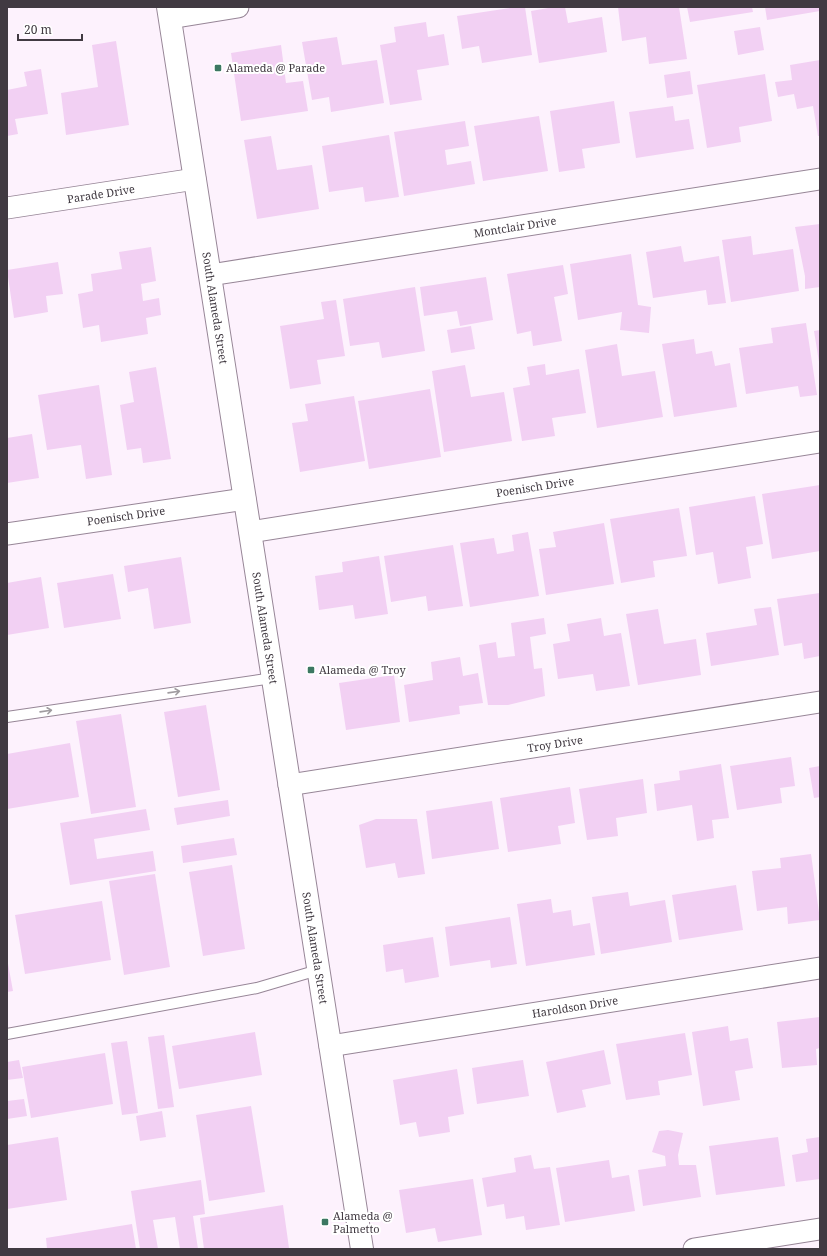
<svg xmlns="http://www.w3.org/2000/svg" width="827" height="1256" viewBox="0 0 827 1256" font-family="'Noto Serif',serif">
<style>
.building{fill:#f2d0f3}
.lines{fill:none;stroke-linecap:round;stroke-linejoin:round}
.service-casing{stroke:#978697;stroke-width:12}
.minor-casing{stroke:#978697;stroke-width:23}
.secondary-casing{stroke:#978697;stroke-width:24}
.service{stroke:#fff;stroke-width:10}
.minor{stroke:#fff;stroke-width:21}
.secondary{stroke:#fff;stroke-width:22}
.oneway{stroke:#a09ca0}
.poi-dot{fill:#3c7862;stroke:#fff;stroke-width:1.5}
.labels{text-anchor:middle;stroke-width:4;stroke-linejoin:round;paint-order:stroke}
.poi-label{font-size:11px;fill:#413a42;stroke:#fff;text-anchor:start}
.street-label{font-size:11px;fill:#413a42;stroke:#fff}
</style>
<rect width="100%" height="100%" fill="#fdf2fd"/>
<path class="building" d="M516 7H525L532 55 482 63 479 46 462 49 457 16Z
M554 7H565L568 23 602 17 607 52 539 63 531 11Z
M618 7H679L687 59 649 64 646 37 622 41Z
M687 7H752L753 12 690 22Z
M765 7H820V11L767 20Z
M426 22 428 37 444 34 449 65 417 70 422 100 390 105 380 45 396 42 394 27Z
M760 27 764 50 738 55 734 31Z
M337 37 342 65 377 60 384 103 331 112 329 97 312 100 302 42Z
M116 41 129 125 66 135 61 93 98 87 92 45Z
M281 45 286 83 303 81 308 111 241 121 231 53Z
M820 60V136H818L813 106 797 109 794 94 778 97 775 82 792 80 790 65Z
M41 69 48 114 15 119 18 134 7 136V90L27 86 24 72Z
M690 71 693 94 667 98 664 75Z
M765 74 772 121 739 127 741 142 707 148 697 85Z
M614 101 620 143 582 149 585 168 559 172 550 111Z
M673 106 675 121 689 119 694 149 636 158 629 112Z
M539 116 548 171 483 181 474 126Z
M465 121 469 146 445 150 447 165 471 161 475 184 404 196 394 132Z
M389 135 399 197 365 202 363 187 329 192 322 146Z
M271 136 277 170 312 165 319 209 257 219 244 140Z
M820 224V287L805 289V276L795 227Z
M751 236 753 255 793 249 799 291 731 302 722 240Z
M681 246 684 262 719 256 726 303 708 305 706 290 653 298 646 252Z
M151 247 156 281 141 284 143 301 159 298 161 315 146 318 148 334 101 342 99 325 83 328 78 294 93 291 91 274 122 269 119 252Z
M631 254 638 305 651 307 649 333 620 330 622 312 578 320 570 264Z
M58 262 63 294 46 296 48 312 14 318 7 270Z
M563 265 568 294 554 297 562 341 533 346 531 331 517 334 507 274Z
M486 277 493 320 460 326 457 311 424 316 420 287Z
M415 287 425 351 382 358 379 342 350 346 343 299Z
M336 300 345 356 317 360 321 384 290 389 280 326 324 319 321 302Z
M806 323 817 395 800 397 798 386 746 394 739 348 773 343 771 328Z
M471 326 475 349 451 353 447 330Z
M820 330V362H819L814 331Z
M694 339 696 354 712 351 715 366 730 363 737 407 674 417 662 344Z
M617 344 622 376 655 371 663 417 597 428 585 350Z
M545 364 546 375 579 369 586 413 552 418 555 436 522 441 513 388 530 385 527 367Z
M465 365 471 397 504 392 512 441 444 452 432 371Z
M156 367 171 459 143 463 141 448 127 450 120 405 134 402 129 372Z
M99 385 112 475 86 479 81 445 47 450 38 395Z
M430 389 441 457 369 469 358 401Z
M354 396 365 461 300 472 292 423 308 421 305 404Z
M32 434 39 478 7 483V438Z
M820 485V551L772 559 762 494Z
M755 496 763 544 746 547 751 578 718 584 713 552 696 555 689 507Z
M679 508 687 556 653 561 655 577 621 583 610 519Z
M604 523 614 584 546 595 539 549 556 547 553 532Z
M528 532 539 596 470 607 460 543 494 538 497 554 514 551 512 535Z
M453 545 463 606 428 611 426 596 391 602 384 556Z
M379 556 388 614 355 619 353 605 319 610 315 576 343 572 342 562Z
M181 557 191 623 154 629 148 588 128 592 124 566Z
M113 574 121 619 64 628 57 583Z
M41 577 49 628 7 635V583Z
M820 593V656L804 659 802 643 784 646 777 599Z
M771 607 779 655 711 666 706 633 757 625 754 609Z
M658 609 664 644 696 639 701 675 638 685 626 614Z
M544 618 546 634 530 637 534 669 542 668 545 696 508 705H488L479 645 496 642 498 658 515 656 511 623Z
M601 618 604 636 621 633 630 686 596 691 593 674 558 679 553 644 570 641 567 624Z
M460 657 463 676 478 673 483 703 459 706 460 714 409 722 404 685 433 680 431 662Z
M394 675 400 722 346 730 339 683Z
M206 705 220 790 178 797 164 712Z
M121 714 136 807 91 814 76 721Z
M70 743 79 797 7 809V754Z
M791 757 795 786 780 788 782 803 737 810 730 766Z
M721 764 729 818 712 820 714 838 697 841 692 805 657 811 654 784 680 780 679 771Z
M820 766V797L814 798 809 768Z
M643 779 647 813 616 818 618 836 587 840 579 789Z
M570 787 575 823 558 826 561 844 508 852 500 798Z
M228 800 230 816 177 825 174 808Z
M492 801 499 849 432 859 426 811Z
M146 809 150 830 94 839 97 859 153 851 156 871 70 885 60 823Z
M376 819H417L425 874 398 878 395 863 366 868 359 825Z
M234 838 237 855 183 863 181 846Z
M811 854 820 920 788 924 787 907 757 911 752 871 781 868 780 858Z
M232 865 245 949 203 956 189 872Z
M155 874 170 967 124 975 109 881Z
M736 885 743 930 679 940 672 895Z
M628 892 630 906 665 900 672 942 601 954 592 897Z
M551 899 553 913 571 910 573 926 590 923 595 955 526 966 517 904Z
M102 901 111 960 25 974 15 915Z
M510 917 517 964 491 968 490 960 450 966 445 927Z
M433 937 439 977 405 983 403 969 386 972 383 945Z
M7 958 13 991 7 992Z
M820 1017V1048L816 1049 817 1065 782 1068 777 1022Z
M728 1026 730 1041 748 1038 753 1068 735 1071 740 1100 703 1106 692 1032Z
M255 1032 262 1075 179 1089 172 1046Z
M685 1033 692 1075 658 1081 660 1095 626 1100 616 1044Z
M164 1035 174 1107 158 1109 148 1037Z
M127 1041 138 1113 122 1115 111 1043Z
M604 1050 611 1084 582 1090 586 1107 557 1113 546 1062Z
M105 1053 113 1104 31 1118 22 1067Z
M19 1060 23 1078 7 1080V1062Z
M523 1060 529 1096 477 1104 472 1068Z
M457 1069 464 1114 448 1117 450 1132 419 1137 416 1122 400 1125 393 1080Z
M24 1099 27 1116 7 1119V1101Z
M251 1106 265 1192 209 1201 196 1115Z
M162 1111 166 1137 140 1141 136 1116Z
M668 1130 683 1133 678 1155 679 1165H696L701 1197 643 1206 638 1170 666 1166 665 1156 652 1152 659 1131Z
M58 1137 67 1200 7 1209V1145Z
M778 1137 785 1186 716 1195 709 1146Z
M820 1137V1179L796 1182 792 1155 808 1152 806 1139Z
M531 1155 534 1169 550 1167 560 1225 526 1230 524 1216 506 1219 504 1204 487 1207 482 1178 516 1172 514 1158Z
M609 1160 612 1178 629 1175 635 1211 565 1222 556 1168Z
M473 1179 482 1235 438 1242 435 1228 406 1233 399 1190Z
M201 1180 205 1214 193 1216 198 1249H180L175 1217 153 1220 158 1249H140L131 1191Z
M283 1205 289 1248 204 1249 200 1218Z
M132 1224 136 1249H47L46 1238Z"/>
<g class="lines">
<g class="service-casing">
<path id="service" d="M7 717 273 678
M7 1034 257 988 318 970"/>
</g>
<g class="minor-casing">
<path id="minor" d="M170 18 238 7
M7 208 195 179
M210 275 820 179
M250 532 820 442
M7 534 245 499
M289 785 820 702
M330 1046 820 968
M694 1249 820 1229"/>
</g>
<g class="secondary-casing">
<path id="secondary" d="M168 7 362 1249"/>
</g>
<use href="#service" class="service"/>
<use href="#minor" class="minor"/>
<use href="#secondary" class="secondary"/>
</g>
<defs><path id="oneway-shaft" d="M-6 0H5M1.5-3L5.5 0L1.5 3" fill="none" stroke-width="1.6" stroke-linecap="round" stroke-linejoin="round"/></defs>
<g class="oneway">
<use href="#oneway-shaft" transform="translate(174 692) rotate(-8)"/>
<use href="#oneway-shaft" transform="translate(46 711) rotate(-8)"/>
</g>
<g class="poi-dot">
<rect x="214" y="64" width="8" height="8" rx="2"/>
<rect x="307" y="666" width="8" height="8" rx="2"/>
<rect x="321" y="1218" width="8" height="8" rx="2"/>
</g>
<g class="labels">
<g class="poi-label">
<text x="226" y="72">Alameda @ Parade</text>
<text x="319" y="674">Alameda @ Troy</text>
<text x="333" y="1220">Alameda @<tspan x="333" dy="13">Palmetto</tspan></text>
</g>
<g class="street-label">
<text transform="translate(101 194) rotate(-9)" y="4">Parade Drive</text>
<text transform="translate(515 227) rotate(-9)" y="4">Montclair Drive</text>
<text transform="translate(215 308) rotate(81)" y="4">South Alameda Street</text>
<text transform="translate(535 487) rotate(-9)" y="4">Poenisch Drive</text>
<text transform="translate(126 516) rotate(-8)" y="4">Poenisch Drive</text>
<text transform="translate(265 628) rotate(81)" y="4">South Alameda Street</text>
<text transform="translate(555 744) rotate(-9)" y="4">Troy Drive</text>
<text transform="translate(315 948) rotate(81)" y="4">South Alameda Street</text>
<text transform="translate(575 1007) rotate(-9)" y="4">Haroldson Drive</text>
</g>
</g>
<rect width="827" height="1256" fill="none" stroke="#413a42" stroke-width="16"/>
<path d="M18 34v6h64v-6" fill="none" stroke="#413a42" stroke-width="2"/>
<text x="24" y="34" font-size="12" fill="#413a42" stroke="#ffffff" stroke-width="3" paint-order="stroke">20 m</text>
</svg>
